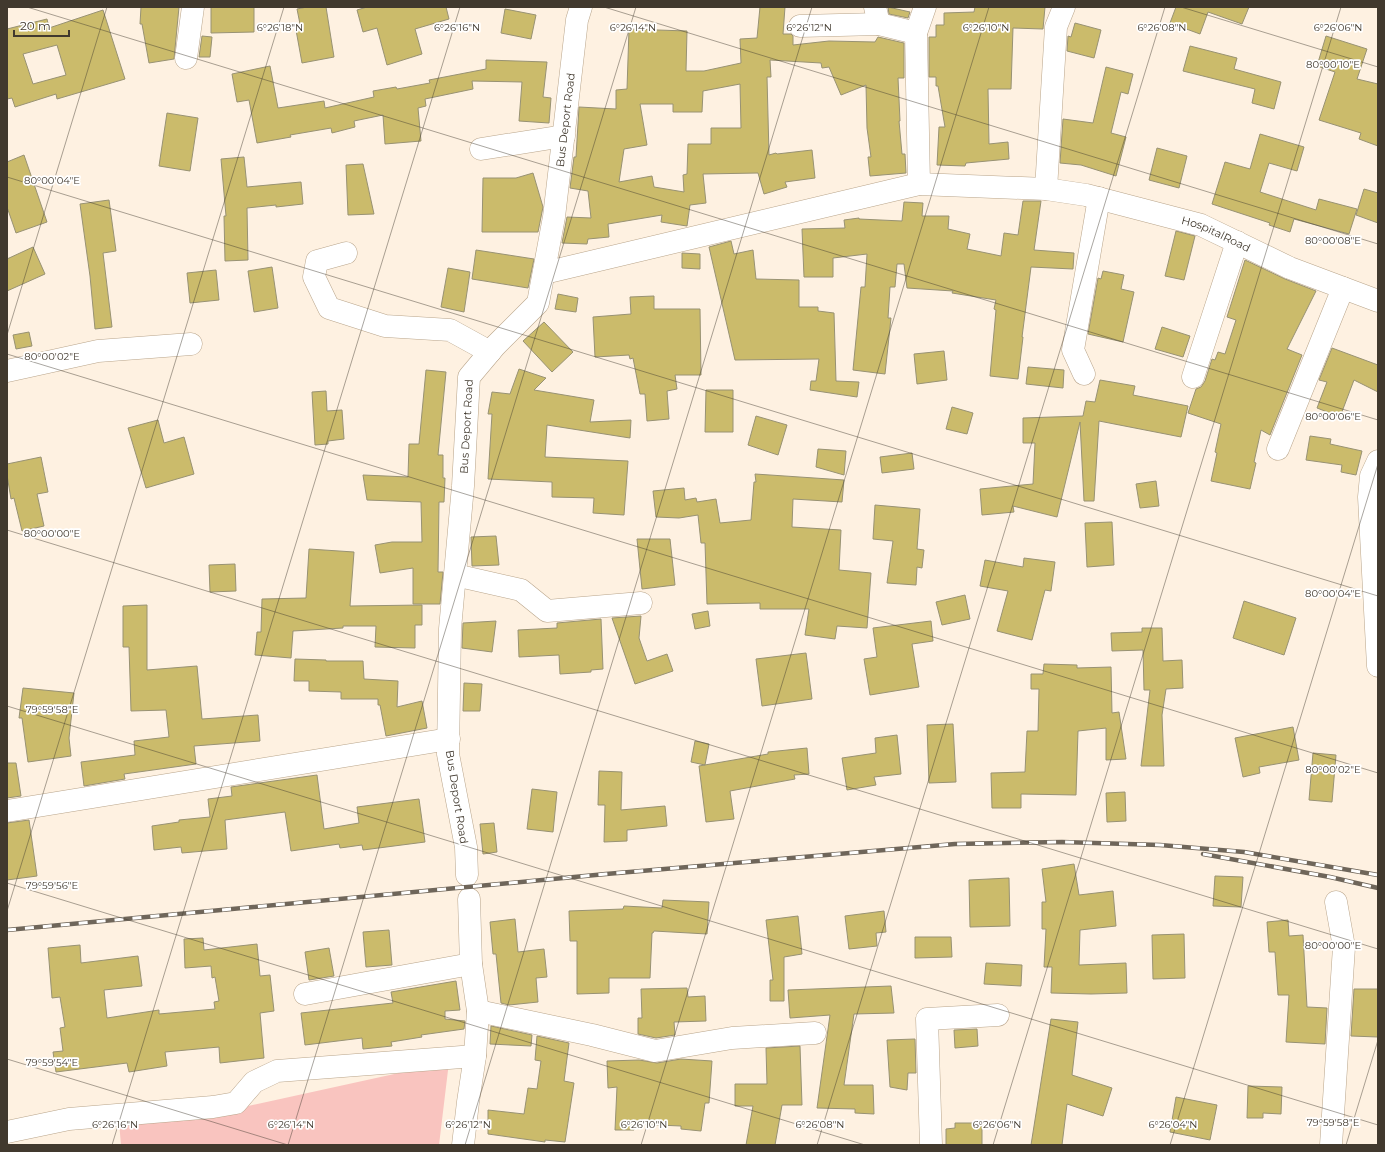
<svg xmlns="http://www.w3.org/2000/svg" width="1385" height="1152" viewBox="0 0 1385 1152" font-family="Montserrat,sans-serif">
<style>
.green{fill:#f9c4bf}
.building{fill:#cbbb6b;stroke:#989273;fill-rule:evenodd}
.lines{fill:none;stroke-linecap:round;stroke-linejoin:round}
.minor-casing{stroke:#b9a58b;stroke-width:23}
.minor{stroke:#fff;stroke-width:22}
.rail-casing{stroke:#6f665a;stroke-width:4.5}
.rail{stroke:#fff;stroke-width:3;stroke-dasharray:9;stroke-linecap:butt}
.ticks{fill:none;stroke:#41392e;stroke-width:1;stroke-opacity:0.45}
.labels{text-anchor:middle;stroke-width:3.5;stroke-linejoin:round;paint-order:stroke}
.street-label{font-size:11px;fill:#41392e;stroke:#fff}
.ticks-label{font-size:10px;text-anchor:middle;fill:#41392e;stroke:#fff;stroke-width:3.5;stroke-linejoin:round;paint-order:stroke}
</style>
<rect width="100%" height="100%" fill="#fef1e1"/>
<path class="green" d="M449 1062 439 1145H121L119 1122 239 1108Z"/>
<path class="building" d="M141 7H179L174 59 149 63 142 24H140Z
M211 7H254V32L211 33Z
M307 7H326L334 57 302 63 296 30 301 29 297 9Z
M367 7H446L449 19 415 29 422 54 387 65 377 28 363 32 357 10Z
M760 7H785L783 34H791L793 36V45L829 41 875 42 878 37 904 43V78H898L900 121H899L902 154H905L906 173 870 176 868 157H871L867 128 866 85 841 95 829 67 822 68 821 63 770 60 771 77H767L769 155 776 153 777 154 812 150 815 178 785 182 787 187 764 194 758 173 703 174 706 203 690 205 687 226 661 222 662 215 608 224 609 237 588 239 587 244 562 243 567 217 591 218 588 191 570 188 574 157H576L579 107 616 109V90L627 89 629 29 687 31 686 71H704L741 63 740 39 757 38ZM740 84 741 128H711V144H688L687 174 683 175 684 192 654 187 652 176 619 182 624 149 647 145 640 104H673V112H702L703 91Z
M888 7 910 12 908 18 889 14Z
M975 7H1045L1043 29 1013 28 1011 89H988L989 144 1008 142 1009 159 966 163 965 166 937 165 939 127H945L938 86H936V77H929V37H936V25H944V13L974 12Z
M1176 7H1249L1242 24 1208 12 1200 34 1170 23Z
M505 9 536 15 531 39 501 33Z
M103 10 125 79 57 99 56 94 15 107 12 98 7 99V29L47 19 49 28ZM57 45 66 75 33 84 23 54Z
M1075 23 1101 30 1094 58 1067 51 1068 36 1071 37Z
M202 36 212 37 210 57H199Z
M1326 36 1367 49 1357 79 1378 84V146L1359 139 1361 133 1319 120 1335 72 1317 66Z
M1190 46 1237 58 1234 69 1281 82 1274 109 1252 103 1255 89 1183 71Z
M486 60 547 62 543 97 551 98 549 123 519 121 522 82 472 81 473 89 425 99 426 106 418 108 421 141 385 144 383 115 354 121 355 127 332 133 331 128 290 135 291 137 257 143 249 100 237 102 232 74 270 66 278 108 324 101 325 108 374 97 373 91 396 87 397 89 430 83 429 80 486 69Z
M1106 67 1133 74 1128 94 1121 92 1111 133 1126 137 1116 176 1081 165 1060 163 1063 119 1093 123Z
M167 113 198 118 190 171 159 166Z
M1260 134 1304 147 1297 171 1269 163 1260 192 1316 210 1319 199 1357 209 1349 234 1294 219 1290 232 1269 225 1270 223 1212 204 1225 162 1250 169Z
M1157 148 1187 156 1179 188 1149 180Z
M24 155 47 222 16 233 7 207V162Z
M244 157 247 187 301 182 303 204 276 207V205L247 208 248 260 225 261 224 216H226L221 159Z
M363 164 374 214 348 215 346 165Z
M533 173 543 207 538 232H482L483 178H516Z
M1364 189 1378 193V223L1356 215Z
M109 200 116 251 103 253 112 327 95 329 90 276 80 204Z
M1023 201H1041L1034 250 1074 253 1073 269 1031 267 1022 337H1023L1018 379 990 376 996 310 994 309 996 300 952 293 953 291 907 288 904 264H897L895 287H890L888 318H891L885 374 853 370 861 287H865L867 254 833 258V277H804L802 229 845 228 844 220 859 218V219L902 221 904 202 923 203 922 216H949L948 229 970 234 967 249 1001 256 1004 233 1018 235Z
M1176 231 1195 236 1184 280 1165 276Z
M731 241 734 254 753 250 756 279 799 280V307H818V311L834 313 836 381 859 382 857 397 810 390 811 381H816L819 359 735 360 709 247Z
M33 247 45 274 7 291V259Z
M476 250 534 259 528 288 472 279Z
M682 253 700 254V269L682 268Z
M1245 260 1285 279 1316 291 1287 349 1302 355 1270 435 1261 430 1254 462 1256 463 1250 489 1211 481 1217 453 1215 452 1221 424 1188 413 1196 389 1201 387 1205 381 1212 359 1215 360 1218 352 1225 354 1236 320 1227 317Z
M272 267 278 308 254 312 248 271Z
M448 268 470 272 464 312 441 307Z
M216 270 219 300 190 303 187 273Z
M1103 271 1124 275 1121 289 1134 292 1123 342 1088 334 1098 278 1101 279Z
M558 294 578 298 576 312 555 309Z
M654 296V309H700L701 375H675L677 389 667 391 669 419 647 421 645 394H640L633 358 630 359 629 355 595 357 593 317 631 314 630 297Z
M544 322 573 352 552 372 523 341Z
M1162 327 1190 336 1183 357 1155 349Z
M29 332 32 346 16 349 13 335Z
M1332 348 1378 365V392L1354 380 1340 417 1317 408 1327 382 1319 380Z
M944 351 947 380 917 384 914 354Z
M1028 367 1064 370 1063 388 1026 384Z
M519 369 546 378 534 390 594 400 590 422 631 420 630 438 547 425 545 457 628 461 624 515 593 513 594 498 552 497V482L488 479 492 414H488L492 392 510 394Z
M426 370 446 372 438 455H443V478H445L444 502H439L438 572H443L440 604H413V568L380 573 375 545 392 542H422L421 502 367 500 363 475 408 477 409 444H419Z
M1100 380 1135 386 1133 395 1188 406 1181 437 1099 421 1094 501H1084L1080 422 1057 517 1013 506 1014 512 982 515 980 489 1033 484 1035 443H1023V418L1083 416 1086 401 1095 402Z
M706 390H733V432H705Z
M326 391 327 411 342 410 344 439 328 441V444L315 445 312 392Z
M952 407 973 413 967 434 946 429Z
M756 416 787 425 778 455 748 445Z
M158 420 164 443 184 437 194 474 146 488 128 428Z
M1310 436 1331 439 1330 444 1362 451 1356 475 1341 472 1342 465 1306 460Z
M818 449 846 451 844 475 816 467Z
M912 453 914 469 882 473 880 457Z
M41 457 48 492 37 494 44 526 22 531 14 498 11 499 7 475V464Z
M755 474 844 480 842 502 793 499 792 527 841 530 839 570 871 573 867 628 837 626 835 639 805 635 809 609H760V603L707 604 705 543H701L698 515 679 518 656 517 653 491 684 488 685 500 696 498 697 502 716 499 720 523 751 520 754 482H756Z
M1156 481 1159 506 1140 508 1136 484Z
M875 505 920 509 917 549 924 550 922 568 917 567 916 585 887 583 893 541 873 539Z
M1112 522 1114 565 1087 567 1085 523Z
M496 536 499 565 472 566 471 537Z
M637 539H670L675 585 642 589Z
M309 549 354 552 350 606 422 605V625H415V648L375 647 376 626H343V628L293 631 291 658 255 655 257 632H261L262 599 306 598Z
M1024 558 1055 562 1051 591 1045 590 1032 640 997 631 1008 591 980 586 985 560 1023 567Z
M235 564 236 591 210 592 209 565Z
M965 595 970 619 942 625 936 602Z
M1244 601 1296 618 1284 655 1233 638Z
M147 605V670L197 666 202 719 258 715 260 741 194 746 196 764 124 774 125 779 84 786 81 762 135 755 134 741 169 737 166 710 131 711 129 647H123V606Z
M708 611 710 626 695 629 692 614Z
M641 616 639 638 647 661 667 654 673 671 635 684 612 618Z
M601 619 603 669 591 670V672L560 674 559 655 519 657 518 630 557 628V623Z
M496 621 492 652 462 648 463 623Z
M931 621 933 641 912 644 919 687 870 695 864 659 877 657 873 628Z
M1142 628H1162L1163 661 1182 660 1183 688 1166 689 1162 715 1164 766H1141L1150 690H1144L1143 650 1112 651 1111 633 1142 632Z
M806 653 812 699 762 706 756 659Z
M295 659 326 660V661H363L364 679 398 681 397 707 422 701 427 728 386 736 380 705H378V699H341V692L309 691V681H294Z
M1044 664 1077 665V668L1111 667 1112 713 1119 712 1126 759 1106 760V728L1078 731 1076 795 1021 794V808H992L991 773 1025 772 1027 731H1038L1039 689H1031V674H1043Z
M464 683 482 684 480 711H463Z
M23 688 74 693 69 738 71 756 28 762 22 718H19Z
M953 724 956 782 929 783 927 725Z
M1293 727 1299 760 1259 767 1260 773 1243 777 1235 738Z
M897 735 901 774 874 777 876 785 847 790 842 758 876 753 875 738Z
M695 741 709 744 705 765 691 762Z
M807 748 809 774 794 775 795 779 730 791 734 819 706 822 699 766 768 754V752Z
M1313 753 1336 755 1332 802 1309 800Z
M7 763H16L21 796 7 798Z
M599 771 622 772 621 810 665 806 667 826 627 830V841L604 842 605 805H598Z
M317 775 324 829 359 823 357 807 419 799 425 842 363 850 362 845 340 848 339 844 291 851 285 812 225 820 227 849 182 853 181 847 154 850 152 826 179 822V820L210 817 208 799 232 796 231 787Z
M532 789 557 792 553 832 527 829Z
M1125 792 1126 821 1107 822 1106 793Z
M29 820 37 876 7 880V823Z
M494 823 497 852 483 854 480 824Z
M1074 864 1079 895 1113 891 1116 926 1080 930 1079 965 1126 963 1127 993 1091 994 1051 993 1052 967H1044L1046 929H1042V902H1046L1042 869Z
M1215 876 1243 877 1241 907 1213 906Z
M1009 878 1010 926 970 927 969 880Z
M663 900 709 902 707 934 654 931 653 933H652L650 978H609V993L577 994V941H570L569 911 623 909 624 906 662 908Z
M884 911 886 932 876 933 877 946 849 949 845 916Z
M798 916 802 954 784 957V1001H770V980H773L766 920Z
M515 919 518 952 544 949 547 977 536 978 538 1002 509 1005 501 1003 496 954H493L490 922Z
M1288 920 1289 936 1303 935 1307 1007 1327 1008 1325 1044 1286 1042 1289 995H1278L1275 952H1269L1267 922Z
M389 930 392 965 366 967 363 932Z
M1184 934 1185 978 1153 979 1152 935Z
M915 937H951L952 957 915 958Z
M203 938 204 950 257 944 260 976 270 975 274 1011 260 1013 264 1058 220 1063 219 1047 165 1052 167 1066 129 1072 127 1063 56 1072 53 1052 63 1051 60 1028 65 1027 60 997 52 998 48 948 80 945 81 963 138 956 142 986 104 990 107 1018 159 1010V1014L215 1009 214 1002 219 1001 215 977 212 978 211 966 185 968 184 939Z
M329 948 334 976 309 980 305 952Z
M986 963 1022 965 1021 986 984 984Z
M456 981 460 1010 445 1011V1019L465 1021 464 1029 421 1035 422 1037 391 1042 392 1046 363 1049 362 1038 305 1045 301 1013 393 1003 391 992Z
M891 986 894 1013 854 1014 844 1085H873L874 1114 855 1113V1109L817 1108 830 1015 790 1018 788 990Z
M687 988 688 997 705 996 706 1021 674 1022 675 1035 656 1038 638 1034V1018H642L641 989Z
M1354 989H1378V1037L1351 1036Z
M1051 1019 1078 1022 1072 1075 1112 1088 1103 1116 1067 1104 1062 1145H1031Z
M491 1026 532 1035 531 1046 490 1044Z
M977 1029 978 1046 955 1048 954 1030Z
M537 1036 569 1043 564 1081 574 1083 565 1142 545 1140V1142L488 1134V1110L524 1114 528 1088 537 1089 541 1061 535 1060Z
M915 1039 916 1073H908L907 1090 890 1087 887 1040Z
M800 1046 802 1105H782L775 1145H746L753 1106H735V1084H767L766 1048Z
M681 1059 712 1061 709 1103H705L701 1131 681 1129V1126L634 1124V1130H615L617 1087 608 1088 607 1061 639 1060 657 1063Z
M1248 1086 1282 1087 1281 1114 1263 1113V1118H1247Z
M1176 1097 1217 1105 1210 1140 1170 1132Z
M955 1123H982V1145H946V1129L955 1128Z"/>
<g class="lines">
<g class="minor-casing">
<g id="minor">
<path d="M875 7 879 24 916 33 919 184"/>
<path d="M800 26 879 24"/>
<path d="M916 33 925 7"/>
<path d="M186 58 193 7"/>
<path d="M481 149 564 136"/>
<path d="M1046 189 1056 27 1064 7"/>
<path d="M346 253 317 261 314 277 329 308 385 326 450 330 490 352"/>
<path id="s1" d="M544 273 919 184 1046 189 1086 195 1201 225 1290 268 1378 301"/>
<path d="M7 371 98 351 191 344"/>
<path d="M1084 374 1073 350 1099 198"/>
<path d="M1193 377 1237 242"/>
<path d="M1278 449 1343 288"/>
<path d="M1378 461 1371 476 1369 497 1378 666"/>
<path d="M455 575 521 590 547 611 641 603"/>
<path d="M7 811 449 739"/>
<path id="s2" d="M467 875 466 847 448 754 450 629 463 486 469 377 495 346 538 303 554 217 577 20 581 7"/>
<path d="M305 994 471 964"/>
<path d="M478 1011 592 1035 655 1051 732 1038 815 1033"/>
<path d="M7 1132 69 1119 213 1107 236 1103 254 1082 277 1071 475 1056"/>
<path d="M463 1145 468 1102 475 1056 478 1011 471 964 469 899"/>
<path d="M931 1145 927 1019 998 1015"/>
<path d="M1331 1145 1344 947 1336 902"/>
</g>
</g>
<use href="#minor" class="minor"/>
<g class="rail-casing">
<path id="rail" d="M1203 854 1330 877 1378 888
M7 930 606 874 955 844 1062 842 1160 845 1244 852 1378 875"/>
</g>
<use href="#rail" class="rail"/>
</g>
<path class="ticks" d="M27 7 1378 420M604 7 1378 244M1181 7 1378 67M7 177 1378 596M7 335 107 7M7 354 1378 773M7 530 1378 949M7 706 1378 1125M7 883 865 1145M7 911 284 7M7 1059 288 1145M112 1145 460 7M288 1145 636 7M465 1145 812 7M641 1145 989 7M817 1145 1165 7M993 1145 1341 7M1170 1145 1378 464M1346 1145 1378 1040"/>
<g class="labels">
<g class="street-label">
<text dy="4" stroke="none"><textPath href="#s2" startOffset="787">Bus Deport Road</textPath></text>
<text dy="4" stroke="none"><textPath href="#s1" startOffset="689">HospitalRoad</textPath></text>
<text dy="4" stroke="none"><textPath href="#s2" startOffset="451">Bus Deport Road</textPath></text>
<text transform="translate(457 797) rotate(81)" y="4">Bus Deport Road</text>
</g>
</g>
<g class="ticks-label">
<text x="280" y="31">6°26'18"N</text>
<text x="457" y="31">6°26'16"N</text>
<text x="633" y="31">6°26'14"N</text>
<text x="809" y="31">6°26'12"N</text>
<text x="986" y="31">6°26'10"N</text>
<text x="1162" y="31">6°26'08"N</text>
<text x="1338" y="31">6°26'06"N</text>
<text x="1333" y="68">80°00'10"E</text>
<text x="52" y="184">80°00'04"E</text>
<text x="1333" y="244">80°00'08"E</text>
<text x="52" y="360">80°00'02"E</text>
<text x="1333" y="420">80°00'06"E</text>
<text x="52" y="537">80°00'00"E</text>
<text x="1333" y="597">80°00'04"E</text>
<text x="52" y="713">79°59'58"E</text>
<text x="1333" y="773">80°00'02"E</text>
<text x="52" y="889">79°59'56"E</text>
<text x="1333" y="949">80°00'00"E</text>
<text x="52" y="1066">79°59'54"E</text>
<text x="1333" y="1126">79°59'58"E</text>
<text x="115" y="1128">6°26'16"N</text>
<text x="291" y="1128">6°26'14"N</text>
<text x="468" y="1128">6°26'12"N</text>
<text x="644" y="1128">6°26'10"N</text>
<text x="820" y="1128">6°26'08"N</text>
<text x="997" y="1128">6°26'06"N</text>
<text x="1173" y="1128">6°26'04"N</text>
</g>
<rect width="1385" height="1152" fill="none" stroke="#41392e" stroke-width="16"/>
<path d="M14 30v6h55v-6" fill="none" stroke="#41392e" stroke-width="2"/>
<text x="20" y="30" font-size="12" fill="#41392e" stroke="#ffffff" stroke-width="3" paint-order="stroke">20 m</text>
</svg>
